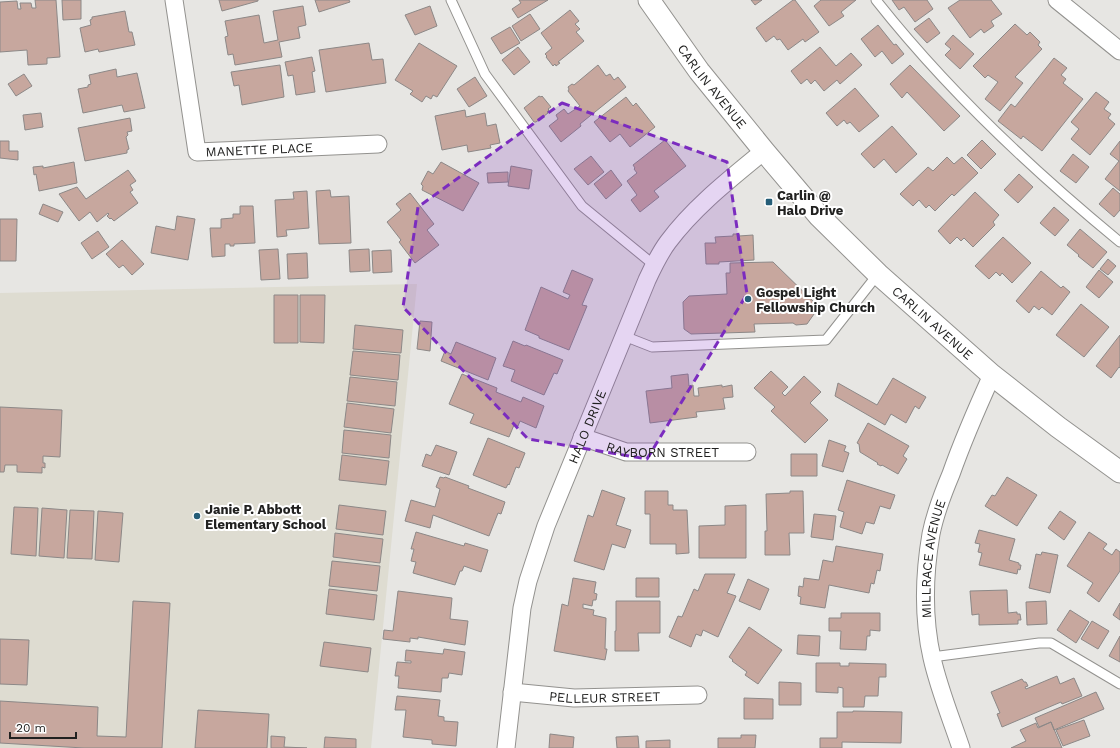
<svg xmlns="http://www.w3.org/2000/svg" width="1120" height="748" viewBox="0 0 1120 748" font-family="'Work Sans',sans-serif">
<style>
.built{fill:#dedcd1}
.building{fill:#c7a79e;stroke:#8c8887}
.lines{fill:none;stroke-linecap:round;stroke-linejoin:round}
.service-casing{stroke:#93928f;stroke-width:11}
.minor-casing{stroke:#93928f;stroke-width:19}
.tertiary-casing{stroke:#93928f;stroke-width:23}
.service{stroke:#fff;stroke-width:9}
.minor{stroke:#fff;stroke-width:17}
.tertiary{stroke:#fff;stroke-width:21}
.marked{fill:#7b2cbf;fill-opacity:0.2;stroke:#7b2cbf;stroke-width:3;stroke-dasharray:8 5;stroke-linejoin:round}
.poi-dot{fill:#255d77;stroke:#fff;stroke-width:1.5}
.labels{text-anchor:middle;stroke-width:4;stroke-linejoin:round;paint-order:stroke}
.street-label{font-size:13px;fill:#212120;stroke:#fff}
.poi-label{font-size:13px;font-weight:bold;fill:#212120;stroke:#fff;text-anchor:start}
</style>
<rect width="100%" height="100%" fill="#e7e6e3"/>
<path class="built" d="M417 284 371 748H0V293Z"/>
<path class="building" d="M35 0H56L60 57 47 58V64L28 65 27 50 0 52V2L17 1 18 9H21L20 3H31L32 8H36Z
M62 0H81V19L63 20Z
M219 0H258V1L222 11Z
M315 0H349L350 2 319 12Z
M519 0H548L518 18 512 9 521 3Z
M751 0H762L755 5Z
M793 0H795L819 32 805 42 803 39 788 50 780 39 777 40 774 36 766 42 756 28Z
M821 0H856L841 12 844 16 829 26 814 6Z
M892 0H927L933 9 915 22 904 7 899 10Z
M960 0H991L1002 14 991 21 994 26 984 33 981 29 970 38 948 8Z
M303 6 306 25 298 27 300 38 279 42 282 57 235 65 233 54 228 55 225 37 228 36 225 21 259 15 264 43 278 40 273 11Z
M430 6 437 26 415 35 405 15Z
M570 10 579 21 575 24 580 29 576 32 584 41 558 62 560 63 556 66 555 64 553 66 546 57 547 56 545 54 552 48 541 33Z
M125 11 129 32H132L135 45 99 52 98 49 85 52 80 28 91 25 90 20 92 19V17Z
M530 14 540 29 521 41 512 26Z
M929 18 940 33 927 43 914 29Z
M1015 24 1027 35 1030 32 1040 42 1038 45 1042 49 1015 77 1023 83 1000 111 985 99 998 82 988 75 985 78 973 66Z
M878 25 894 45 896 44 904 54 892 64 882 51 875 57 861 39Z
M510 27 520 43 501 54 491 38Z
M953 35 974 54 960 69 945 55 951 49 945 44Z
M369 43 372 60 383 59 386 83 326 92 319 50Z
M419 43 457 66 437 97 433 95 431 99 426 96 422 102 410 94 413 91 395 80Z
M518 47 530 62 514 75 502 60Z
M820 47 836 66 851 53 862 65 840 84 837 80 824 91 815 80 811 84 807 79 801 84 791 71Z
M312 57 315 71 312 72 315 92 296 95 293 75 288 76 285 62Z
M1054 58 1067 68 1061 75 1066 79 1063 83 1083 99 1042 151 1023 136 1021 139 998 121 1011 104 1015 107Z
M280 65 284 97 242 105 239 85 234 86 231 72Z
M598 65 606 76 610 74 614 80 618 77 626 87 580 124 581 126 561 142 549 126 558 119 556 115 564 109 568 114 580 106 568 91 569 89 568 87 572 84 574 85Z
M910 65 960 116 944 131 907 92 902 98 890 84Z
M116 69 117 77 137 73 145 108 124 112 122 105 83 113 78 89 88 87V85L91 84 89 75Z
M24 74 32 86 16 96 8 84Z
M475 77 487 96 469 107 457 89Z
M855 88 879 116 859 132 850 122 847 124 844 120 837 126 826 113Z
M1096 92 1109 102 1104 109 1111 114 1108 118 1115 124 1090 155 1071 139 1079 129 1071 122Z
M539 96 541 97 542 96 551 107 548 109 549 110 547 112 548 113 536 122H534L524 108Z
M626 97 633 106 636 103 655 127 630 147 620 134 610 142 594 122Z
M465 110 466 117 485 113 487 126 496 124 500 143 490 145 491 148 468 152 467 145 442 150 435 116Z
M41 113 43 127 25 130 23 115Z
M130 118 132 131 127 132 128 135 126 137 129 149 127 150V153L85 161 78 128Z
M892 126 917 154 896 173 884 159 874 168 861 154Z
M665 140 686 166 654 191 659 197 640 212 631 200 637 195 627 181 637 173 634 169 635 168 633 165Z
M982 140 996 154 981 169 967 155Z
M0 141H9V151H18V160L0 158Z
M1120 141V191L1105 179 1119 161 1110 154Z
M1073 154 1089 167 1076 183 1060 171Z
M591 156 604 172 588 185 574 169Z
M947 157 954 164 962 157 978 173 954 196 952 194 935 211 929 205 926 208 919 200 913 206 900 194 928 167 933 171Z
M74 162 77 183 39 191 36 174 34 175 33 167 43 166V168Z
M441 162 479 183 463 211 422 190 423 186 421 184 428 171 433 174Z
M511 166 532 170 529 189 508 186Z
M128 170 136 181 130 185 133 190 130 192 138 203 114 221 111 218 110 219 107 216 109 214 108 213 97 222 90 212 79 221 59 194 77 187 86 199Z
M611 170 622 185 606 199 594 184Z
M508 172V182L488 183 487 173Z
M1019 174 1033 187 1018 203 1004 190Z
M1113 188 1120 194V210L1114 217 1099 204Z
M330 190 331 197 349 196 351 243 319 244 316 191Z
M307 191 309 228 286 230 287 236 277 237 275 200 294 199 293 192Z
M975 192 999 215 993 222 995 225 973 247 964 238 961 241 957 237 950 244 938 231Z
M410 193 434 224 427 230 439 245 415 263 399 242 401 240 387 222 401 210 396 204Z
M43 204 63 212 58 222 39 214Z
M240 206H253L255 243 234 244V246H230V244H225V256L212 257 210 228H221V219L233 218V214H240Z
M1054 207 1069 220 1055 236 1040 223Z
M177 216 195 219 188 260 151 253 156 226 175 230Z
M0 219H17L16 261H0Z
M1080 229 1107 252 1093 268 1078 256 1079 255 1067 245Z
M98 231 109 247 92 259 81 243Z
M733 234H739V236L753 235 754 260 719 262V264H706L705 243H716L715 237 733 236Z
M1003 237 1031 263 1012 283 1002 273 1000 276 996 272 989 279 975 266Z
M122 240 144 264 132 275 123 265 119 268 106 254Z
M278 249 280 279 261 280 259 250Z
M369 249 370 271 350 272 349 250Z
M391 250 392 272 373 273 372 251Z
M307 253 308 278 288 279 287 254Z
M1108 259 1116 266 1108 275 1100 269Z
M773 262 819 307 807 324 796 325 793 323 754 324 755 332 691 334 684 329 683 302 689 296 727 294 726 273H730V263Z
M572 270 593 279 582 305 587 306 569 350 539 338V336L525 330 541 287 568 299 570 295 563 292Z
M1099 270 1113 282 1099 298 1086 287Z
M1041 271 1061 288 1063 286 1070 292 1052 315 1042 307 1039 310 1034 306 1029 313 1016 301Z
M274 295H298V343H274Z
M300 295H325L324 343 300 342Z
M1081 304 1109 327 1084 357 1056 335Z
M420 321 432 322 430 351 417 349Z
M355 325 403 330 401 353 353 349Z
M1120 335V368L1119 367 1111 378 1096 366Z
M513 341 525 346 526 345 563 360 557 374 554 373 544 395 511 381 515 370 503 366Z
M456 342 496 358 488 380 441 361 445 351 451 354Z
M353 351 400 355 398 380 350 375Z
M771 371 788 387 782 393 785 396 804 376 821 392 810 403 828 420 805 443 771 411 775 407 754 388Z
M462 374 497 388 496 392 521 402 523 397 544 406 536 428 520 421 518 426 514 425 509 437 470 423 474 414 449 404Z
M688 374 689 386 693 385 694 396H699L698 388 722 385V387L732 385 733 397 723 398 725 409 696 412 697 417 650 423 646 391 672 388 671 376Z
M350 377 397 382 395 406 347 401Z
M893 378 926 397 919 409 915 406 906 423 891 414 885 425 835 396 838 383 877 405Z
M347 403 394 409 391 433 344 427Z
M0 407 62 410 60 457 43 456V463H45V468L42 467V473L17 472V465H5L4 472H0Z
M868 423 909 446 903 456 907 459 898 474 882 465 881 466 877 464 878 463 860 452 859 444 857 443Z
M344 430 391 435 389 458 342 453Z
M488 438 525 453 519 468 516 467 509 485 508 484 506 488 473 475Z
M829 440 846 446 844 451 849 453 843 472 822 466Z
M436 445 457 452 449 475 422 466 426 454 431 456Z
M791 454H817V476H791Z
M342 455 389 461 386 485 339 480Z
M440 477 444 478 445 477 469 486 468 488 505 502 501 514 498 513 489 536 433 515 430 528 405 521 411 500 435 507 440 489 436 487Z
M1007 477 1037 495 1017 526 985 506 992 495 995 496Z
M847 480 895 495 890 509 880 506 874 524 866 522 862 534 840 527 844 512 838 510Z
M602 490 625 498 616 525 631 530 625 548 612 544 604 570 574 561 588 515 593 517Z
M645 491H668V505H673V510H687L689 553 676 554V544H650V514H645Z
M790 491H803L804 533H789L790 555H765V531H767L766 494 790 493Z
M339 505 386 511 383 535 336 529Z
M746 505V558H699V526L725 525V506Z
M14 507 38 508 36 556 11 554Z
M42 508 67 510 64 558 39 556Z
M70 510 94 511 92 559 67 558Z
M98 511 123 513 119 562 95 560Z
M1060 511 1076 522 1064 540 1048 528Z
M814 514 836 516 833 540 811 537Z
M979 530 1015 539 1009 560 1019 563V565H1021L1020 570 1018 569 1017 574 979 565 982 553 978 552 980 544 975 543Z
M416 532 464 546 465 543 488 550 481 572 464 566 462 571H460L455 585 413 573 416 562 411 561 414 549H411Z
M1089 532 1107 544 1103 549 1112 555 1116 549 1120 552V571L1099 602 1087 593 1093 583 1067 566Z
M335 533 383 539 380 563 333 557Z
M836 546 883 554 880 571 877 570 874 584 871 583 869 593 829 585 825 608 800 604 801 597 798 596 799 586 803 587 804 578 819 580 823 560 833 562Z
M1042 552 1058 555 1050 593 1029 588 1036 554 1041 555Z
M332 561 380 566 377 591 329 586Z
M705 574H735L727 593 736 596 718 637 703 630 701 636 696 634 691 647 669 637 678 616 682 617 694 589 698 591Z
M573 578 596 582 594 593 597 594 596 600H593L592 606 583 604V608L594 610 593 615 606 618 605 649H607L605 660 554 651 562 604 568 606Z
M636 578H659V597H636Z
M748 579 769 589 760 610 739 601Z
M329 589 377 595 374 620 326 614Z
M1007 590 1008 613 1017 612V614H1020L1021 620H1018V624L979 625V614L972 615 970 591Z
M398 591 452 598 450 619 468 621 465 645 418 637V639L410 638V642L383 639 384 630 393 631Z
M133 601 170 603 162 748H84L0 743V701L98 707 97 736 126 737Z
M616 601H660V633H638L639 651H615V631H616Z
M1046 601 1047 624 1027 625 1026 602Z
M1120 603V620L1113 615Z
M1070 610 1089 622 1076 643 1057 630Z
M841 613H880V631L870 630V636H867L866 650 840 649 841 631H829V618H841Z
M1092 621 1109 631 1098 649 1081 639Z
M749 627 782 650 758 684 745 675 747 672 732 661 733 660 729 657Z
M798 635 820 636 819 656 797 654Z
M1120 636V662L1109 656Z
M0 639 29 640 27 685 0 684Z
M324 642 371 648 368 672 320 666Z
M444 649 465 652 462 675 449 673 448 678H442L441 692 398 688 399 676H395L397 662 411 663V661H405L406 650 443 654Z
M816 663H840V666H849V663L886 664V677H879L878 696H865L864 707H843V688L838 687V693L816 692Z
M1057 676 1060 684 1074 678 1082 696 1062 704 1061 702 1002 727 997 714 1000 713 991 692 1022 679 1024 682H1026L1028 686 1025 687 1026 689Z
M779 682 801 683V705H779Z
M1096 692 1104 709 1054 730 1051 722 1039 727 1035 718Z
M397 696 440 700 438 716 444 717V721L458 722 456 746 432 744V740L403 737 406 710H395Z
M744 698 773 699V719H744Z
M198 710 269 714 267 748H195Z
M853 711 902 712 901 743 842 742V748H820V738H837V712H853Z
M1084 720 1090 736 1063 746 1056 730Z
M1051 722 1062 748H1011L1026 741 1020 730 1036 723 1038 728Z
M550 734 574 737 573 748H549Z
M741 735H756L755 748H718V738H741Z
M271 736 285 737 284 747 307 748H271Z
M638 736 639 748H617L616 737Z
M325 737 356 739V748H324Z
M670 740V748H646V741Z"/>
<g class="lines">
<g class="service-casing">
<path id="service" d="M451 0 485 74 582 206 654 265
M876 0C947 90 1031 169 1120 242
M624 336 652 347 826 340 878 274
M932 657 1039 643H1051L1120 684"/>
</g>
<g class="minor-casing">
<g id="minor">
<path id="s1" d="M174 0 197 152 378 144"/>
<path d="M1057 0 1120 51"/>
<path id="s2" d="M582 437 626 452H747"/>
<path id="s3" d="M512 692 574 698 698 695"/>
<path id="s4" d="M506 748 522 608 528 581 546 526 647 280C653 267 659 254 668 242 694 207 730 179 764 151"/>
<path id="s5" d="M961 748C951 718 939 689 932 658 923 618 924 575 931 534 935 514 943 493 951 474 963 440 977 408 992 375"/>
</g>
</g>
<g class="tertiary-casing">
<g id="tertiary">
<path id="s6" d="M649 0 699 71 764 151 819 216 878 274 992 375 1058 427 1120 472"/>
</g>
</g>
<use href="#service" class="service"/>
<use href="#minor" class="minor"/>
<use href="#tertiary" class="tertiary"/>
</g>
<path class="marked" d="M562 103 727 162 747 294 647 459 528 439 403 307 418 207Z"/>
<g class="poi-dot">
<rect x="765" y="198" width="8" height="8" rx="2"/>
<circle cx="748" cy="299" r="4"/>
<circle cx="197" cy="516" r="4"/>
</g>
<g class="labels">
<g class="street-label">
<text dy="5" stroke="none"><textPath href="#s6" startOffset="107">CARLIN AVENUE</textPath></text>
<text dy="5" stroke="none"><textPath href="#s1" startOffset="216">MANETTE PLACE</textPath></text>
<text dy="5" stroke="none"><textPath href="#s6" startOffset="431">CARLIN AVENUE</textPath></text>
<text dy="5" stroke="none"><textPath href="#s4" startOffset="334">HALO DRIVE</textPath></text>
<text dy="5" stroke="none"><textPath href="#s2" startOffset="83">RAYBORN STREET</textPath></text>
<text dy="5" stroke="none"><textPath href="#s5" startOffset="195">MILLRACE AVENUE</textPath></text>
<text dy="5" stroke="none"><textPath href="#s3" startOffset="93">PELLEUR STREET</textPath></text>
</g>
<g class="poi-label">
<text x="777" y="200">Carlin @<tspan x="777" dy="15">Halo Drive</tspan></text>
<text x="756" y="297">Gospel Light<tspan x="756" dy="15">Fellowship Church</tspan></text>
<text x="205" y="514">Janie P. Abbott<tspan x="205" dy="15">Elementary School</tspan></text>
</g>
</g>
<path d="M10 732v6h66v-6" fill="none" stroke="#212120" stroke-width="2"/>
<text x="16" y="732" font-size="12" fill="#212120" stroke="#ffffff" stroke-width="3" paint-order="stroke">20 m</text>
</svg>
